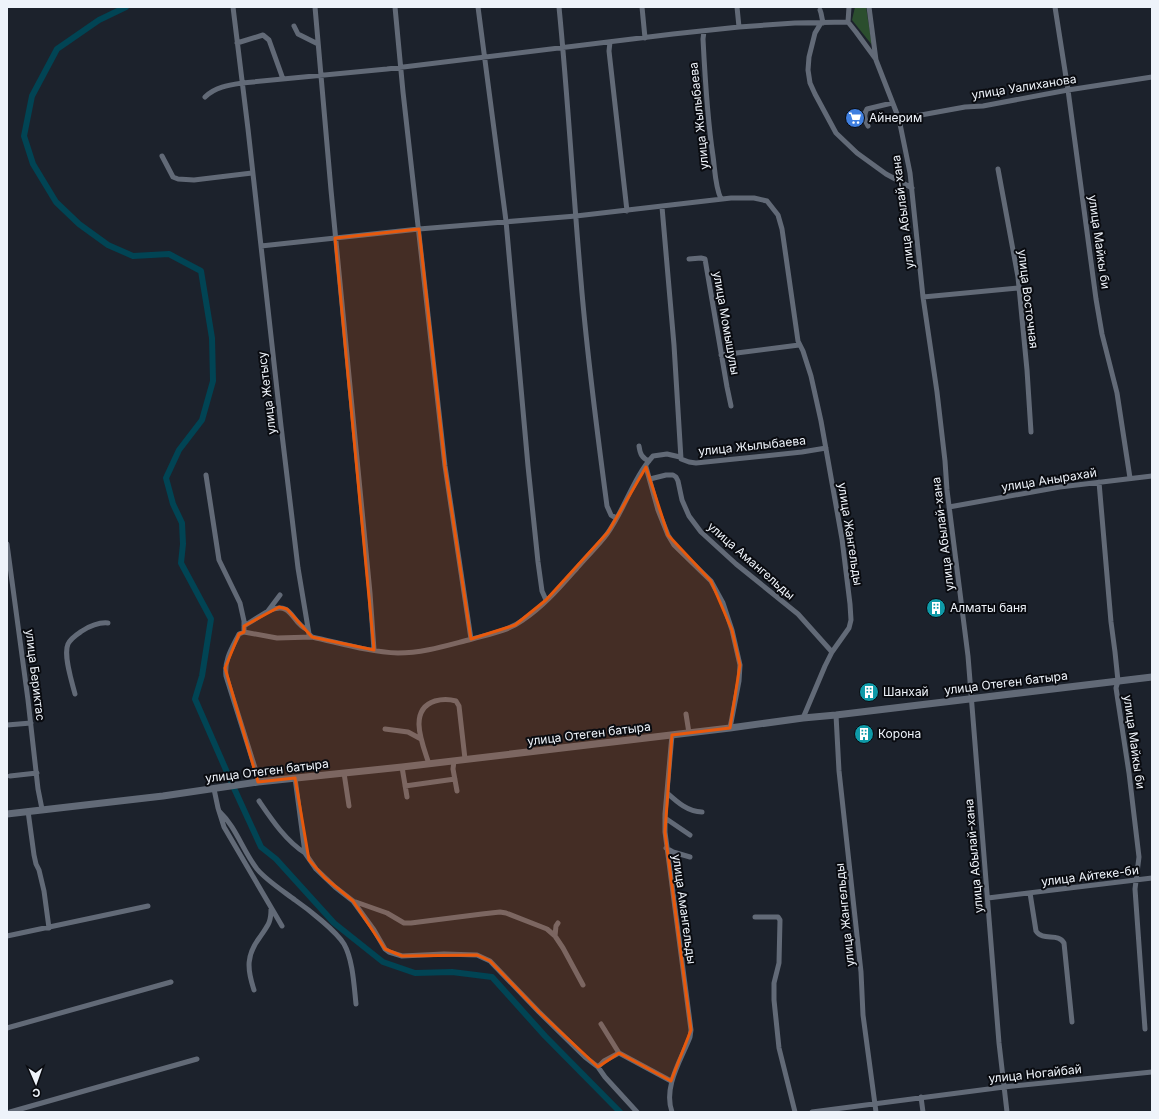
<svg xmlns="http://www.w3.org/2000/svg" width="1159" height="1119" viewBox="0 0 1159 1119" font-family="Inter,sans-serif">
<style>
.green{fill:#2b4e2e}
.lines{fill:none;stroke-linecap:round;stroke-linejoin:round}
.canal{stroke:#014454;stroke-width:6}
.street{stroke:#626a77;stroke-width:5}
.secondary{stroke:#626a77;stroke-width:7}
.marked{fill:#e8590c;fill-opacity:0.2;stroke:#e8590c;stroke-width:3;stroke-linejoin:round}
.labels{text-anchor:middle;stroke-width:4;stroke-linejoin:round;paint-order:stroke}
.street-label{font-size:12px;fill:#eef3fa;stroke:#090b10}
.poi-label{font-size:12px;fill:#eef3fa;stroke:#090b10;text-anchor:start}
</style>
<rect width="100%" height="100%" fill="#1c222c"/>
<path class="green" d="M855 7H866L872 45 852 20Z"/>
<g class="lines">
<path class="canal" d="M126 7 99 20 57 49 32 96 24 136 33 164 56 202 79 224 108 245 133 256 169 254 201 271 212 338 213 381 202 420 179 450 166 478 173 504 182 523 183 544 181 563 211 619 202 676 195 699 233 786 261 847 276 859 334 923 383 962 415 973 452 972 492 977 545 1036 620 1112"/>
<path class="street" d="M233 7 248 129 281 426 298 568 309 634 312 637C340 643 369 652 398 653 424 653 448 645 472 639 490 634 508 631 523 620 544 606 561 586 577 568 587 556 598 546 607 534 625 509 633 478 653 456L667 454 680 457
M315 7 331 190 370 593 374 650
M395 7 403 92 445 466 471 639
M478 7 506 221 528 466 538 562 542 591 546 600
M559 7C568 98 573 190 581 281 587 356 597 431 607 506L611 515 616 518
M642 7 645 38
M737 7 739 27
M849 7 848 22 856 32 875 58
M869 7 876 60 899 119 910 173 923 297 937 392 945 461 947 490 968 656 999 1043 1007 1112
M1055 7 1068 90 1096 299 1102 334 1117 393 1130 478
M820 10 821 13 823 23
M821 23 815 33 809 57 808 70 810 83 815 94 836 133 857 153 886 174 912 188
M294 26 298 34 318 44
M704 31 703 39C705 78 707 117 713 156 715 170 715 186 721 199
M610 42 609 51 627 211
M237 43 263 35 269 40 283 79
M205 97C215 87 229 85 242 83L387 69 673 34 739 27 795 23 848 22
M899 119 965 107 983 106 1068 90 1152 77
M868 126C865 121 863 115 867 109L892 103
M162 156 173 177 178 179 194 180 252 173
M998 169 1018 277 1027 370 1031 432
M662 207 674 345 681 459 689 462 696 463 802 452 826 448
M261 246 419 229 576 216 731 198H754L767 201 778 215 782 229 798 341 803 351 811 376 821 421 842 539 850 604 851 620 849 628 832 652 825 666 803 718
M689 259 701 258 705 259 727 387 731 406
M923 297 1019 288
M721 355 799 345
M639 446C640 454 642 458 649 461
M646 467 658 510 668 535 674 545 711 581 723 603 732 630 740 665 739 681 730 728
M206 475 219 560 240 603 244 621V632
M650 479 666 475H673L676 477 678 481 682 500 689 516 701 532 736 564 798 614 832 652
M1099 482 1111 622 1115 652 1118 681 1116 688 1129 773 1139 857 1135 889 1145 1029
M949 507 1060 487 1152 476
M7 544 28 700 38 789 42 809
M268 611C294 600 290 623 308 630
M244 626 268 611 280 595
M75 694C72 682 63 655 68 644 71 638 76 635 82 631 90 626 98 622 108 623
M686 714 689 733
M836 715 839 771 861 972 863 1015 876 1112
M7 725 31 723
M385 729 408 732 421 739
M454 761 453 769 457 791
M429 764C423 745 407 710 435 701 442 699 449 699 456 701L459 706 465 759
M402 767 407 797
M344 773 349 806
M10 776 37 773
M295 778 305 853 316 869 335 887 353 901 387 913 404 923H411L482 914 500 912 506 913 547 929 555 936 563 948 583 985
M258 782 256 771 226 676C224 660 232 648 239 634L244 632 277 638 312 637
M405 786 455 779
M214 789 218 808 224 827 282 926
M667 793C677 802 688 812 702 812
M259 801C272 820 286 841 305 853
M28 811 34 855 36 864 39 870 44 891 49 928
M219 811C236 827 243 851 257 869 266 880 283 891 295 900 308 909 336 931 344 944 353 960 354 986 356 1004
M665 818 690 835
M666 848 673 852 690 857
M1030 893 1036 931C1043 942 1058 932 1064 943L1072 1022
M988 898 1152 878
M353 901 374 930 385 949 389 952 402 956 444 954 477 955 490 961 539 1012 585 1057 598 1067 605 1077 637 1112
M755 917H778L780 920 779 963 774 983V1000L779 1048 795 1112
M7 936 148 906
M555 936 556 926 558 923
M254 990C247 969 246 955 260 937 267 926 271 924 271 909
M601 1024 619 1053 671 1081
M7 1028 171 982
M598 1067 604 1061 619 1053
M921 1097 923 1112
M10 1112 197 1059
M672 1112C663 1087 681 1060 690 1037L691 1030 665 832V814L672 735
M812 1112 1004 1087 1152 1072"/>
<path class="secondary" d="M7 814 163 796 258 782 402 767 730 728 803 718 836 715 1152 677"/>
</g>
<path class="marked" d="M419 229 445 466 471 639 515 625 546 600 608 532 646 467 668 535 711 581 732 630 740 665 730 728 672 735 665 832 691 1030 671 1081 619 1053 598 1067 539 1012 490 961 477 955 402 956 385 949 353 901 325 878 309 860 295 778 258 782 225 668 239 634 244 632V626L279 607 287 609 312 637 374 650 335 238Z"/>
<defs>
<g id="supermarket-disc" transform="scale(1)"><circle r="9.5" fill="#3f7fe0" stroke="#090b10"/><path d="M-6-5.5h2.5l.6 2H6L4.5 2H-2.5L-4.4-4H-6ZM-1.5 3.2a1.3 1.3 0 1 0 .1 0ZM3 3.2a1.3 1.3 0 1 0 .1 0Z" fill="#fff"/></g>
<g id="building-disc" transform="scale(1)"><circle r="9.5" fill="#0f9aa8" stroke="#090b10"/><path d="M-4-6H4V6H1V3H-1V6H-4ZM-2.5-4.3h1.7v1.8h-1.7ZM.8-4.3h1.7v1.8H.8ZM-2.5-1h1.7V.8h-1.7ZM.8-1h1.7V.8H.8Z" fill="#fff"/></g>
</defs>
<g fill-rule="evenodd">
<use href="#supermarket-disc" x="855" y="118"/>
<use href="#building-disc" x="936" y="608"/>
<use href="#building-disc" x="869" y="692"/>
<use href="#building-disc" x="864" y="734"/>
</g>
<g class="labels">
<g class="street-label">
<text transform="translate(1024 87) rotate(-9)" y="4">улица Уалиханова</text>
<text transform="translate(699 116) rotate(-96)" y="4">улица Жылыбаева</text>
<text transform="translate(903 212) rotate(-97)" y="4">улица Абылай-хана</text>
<text transform="translate(1099 242) rotate(82)" y="4">улица Майкы би</text>
<text transform="translate(1028 299) rotate(83)" y="4">улица Восточная</text>
<text transform="translate(726 323) rotate(80)" y="4">улица Момышулы</text>
<text transform="translate(267 393) rotate(-97)" y="4">улица Жетысу</text>
<text transform="translate(752 446) rotate(-6)" y="4">улица Жылыбаева</text>
<text transform="translate(1049 480) rotate(-9)" y="4">улица Анырахай</text>
<text transform="translate(850 534) rotate(81)" y="4">улица Жангельды</text>
<text transform="translate(943 534) rotate(-97)" y="4">улица Абылай-хана</text>
<text transform="translate(751 561) rotate(41)" y="4">улица Амангельды</text>
<text transform="translate(35 675) rotate(83)" y="4">улица Бериктас</text>
<text transform="translate(1006 683) rotate(-7)" y="4">улица Отеген батыра</text>
<text transform="translate(589 734) rotate(-7)" y="4">улица Отеген батыра</text>
<text transform="translate(1134 742) rotate(82)" y="4">улица Майкы би</text>
<text transform="translate(267 771) rotate(-7)" y="4">улица Отеген батыра</text>
<text transform="translate(974 856) rotate(-95)" y="4">улица Абылай-хана</text>
<text transform="translate(1090 876) rotate(-7)" y="4">улица Айтеке-би</text>
<text transform="translate(684 909) rotate(82)" y="4">улица Амангельды</text>
<text transform="translate(845 915) rotate(-96)" y="4">улица Жангельды</text>
<text transform="translate(1035 1074) rotate(-6)" y="4">улица Ногайбай</text>
</g>
<g class="poi-label">
<text x="869" y="122">Айнерим</text>
<text x="950" y="612">Алматы баня</text>
<text x="883" y="696">Шанхай</text>
<text x="878" y="738">Корона</text>
</g>
</g>
<rect width="1159" height="1119" fill="none" stroke="#eef3fa" stroke-width="16"/>
<g transform="translate(36 1083) rotate(178)" stroke="#090b10" stroke-width="3" paint-order="stroke">
<path d="M0-3L7 15L0 10L-7 15Z" fill="#eef3fa"/>
<text y="-6" font-size="11" font-weight="bold" text-anchor="middle" fill="#eef3fa">С</text>
</g>
</svg>
